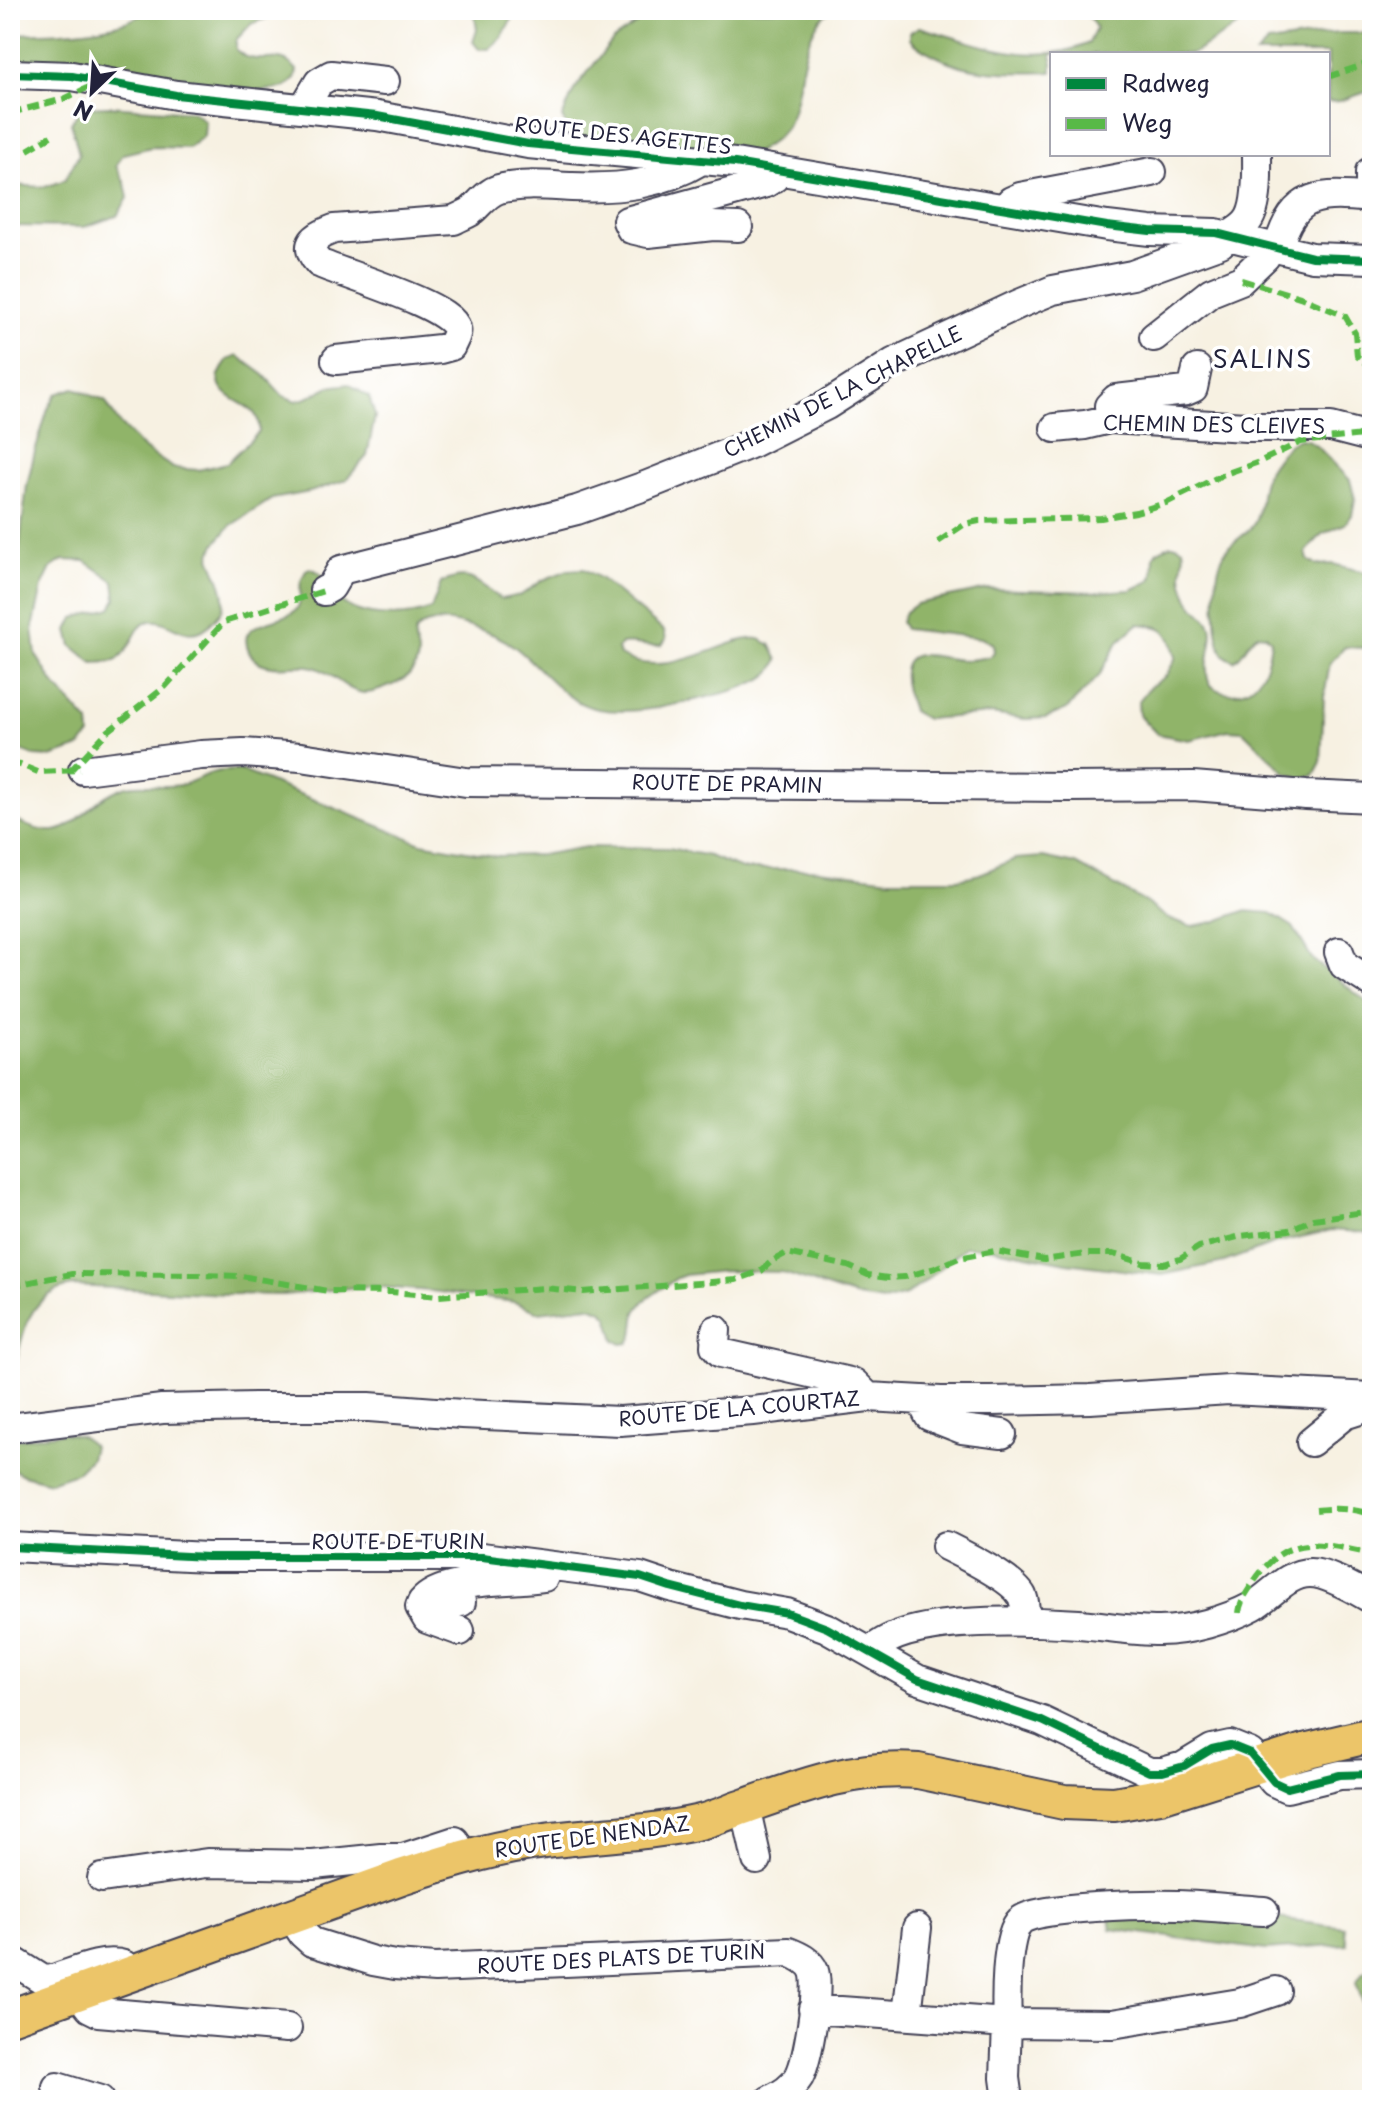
<svg xmlns="http://www.w3.org/2000/svg" width="1382" height="2110" viewBox="0 0 1382 2110" font-family="'Playpen Sans',sans-serif">
<style>
.forest{fill:#90b469;stroke:#596b52;stroke-width:2}
.lines{fill:none;stroke-linecap:round;stroke-linejoin:round}
.minor-casing{stroke:#424154;stroke-width:32}
.major-casing{stroke:#424154;stroke-width:38}
.minor{stroke:#fff;stroke-width:28}
.major{stroke:#ecc569;stroke-width:34}
.quiet{stroke:#58b947;stroke-width:6;stroke-dasharray:12 6;stroke-linecap:butt}
.cycleway-casing{stroke:#fff;stroke-width:13}
.cycleway{stroke:#00873e;stroke-width:8}
.labels{text-anchor:middle;stroke-width:7;stroke-linejoin:round;paint-order:stroke}
.street-label{font-size:20px;fill:#22223b;stroke:#fff}
.quarter-label{font-size:24px;letter-spacing:2px;fill:#22223b;stroke:#fff}
</style>
<rect width="100%" height="100%" fill="#fff"/>
<filter id="ink" filterUnits="userSpaceOnUse"><feTurbulence type="fractalNoise" baseFrequency=".0125" numOctaves="2"/><feDisplacementMap in="SourceGraphic" scale="16" xChannelSelector="R" yChannelSelector="G"/><feConvolveMatrix kernelMatrix="1 2 1 2 8 2 1 2 1" color-interpolation-filters="sRGB"/></filter>
<filter id="wash" filterUnits="userSpaceOnUse"><feTurbulence type="fractalNoise" baseFrequency=".006" numOctaves="4" result="noise"/><feDisplacementMap in="SourceGraphic" scale="32" xChannelSelector="R" yChannelSelector="G"/><feGaussianBlur stdDeviation="1.8" result="paint"/><feColorMatrix in="noise" values="0 0 0 0 0 0 0 0 0 0 0 0 0 0 0 0 0 1.4 0 .05"/><feComposite in="paint" operator="in"/></filter>
<g filter="url(#wash)">
<rect width="100%" height="100%" fill="#f7f1e2"/>
<path class="forest" d="M149 10H288L251 24 236 40V50C239 52 243 56 247 57 265 64 280 50 297 70L295 79 286 87 246 94 10 65V34C46 33 122 33 149 10Z
M474 10H512L513 17 502 37 489 49H479L473 42 477 30Z
M657 10H842C838 11 834 11 830 12 801 27 802 90 791 117 784 137 763 149 745 158L583 137 568 129 562 118 574 90 613 40Z
M1054 10H1264L1192 54H1052V72C1012 73 972 75 936 56 926 51 917 47 910 39V32L919 27C974 42 1033 69 1089 43L1096 28C1087 10 1083 11 1064 15Z
M1337 33H1372V90L1340 101 1328 102V54H1256L1268 43Z
M109 106 193 112 205 121 204 136 188 148 152 147 123 154 116 166 125 183 128 198 117 216 84 227 10 226V185L45 187 65 180 79 154 71 123 82 107Z
M238 356 264 375 283 396 296 401 307 398 328 387 349 384 369 397 375 416 367 456 346 480 310 492 272 499 230 526 215 544 210 557C215 572 229 593 222 610 220 614 217 616 214 620 188 652 168 613 147 622 134 627 132 650 117 660 111 663 100 662 93 663L72 646 68 630 74 618 111 608 116 599 114 581 85 561 63 560 51 568 42 587 33 628 36 655 54 684 89 723 90 735 80 747 51 757 34 756 10 746V624L27 485 34 455 48 409 56 394 74 388 105 401 118 422 143 448 173 468 198 470 227 463 259 432C261 403 235 407 222 389 219 386 219 381 218 377L227 360Z
M1299 439 1307 440 1319 448 1350 480 1355 499 1352 515 1345 524 1322 534 1306 552 1308 560 1317 565 1333 564 1372 574V651L1364 648 1345 647 1330 663 1324 697 1321 762 1314 775 1300 778 1286 773 1243 731 1228 730 1189 740 1157 734 1139 715 1138 702 1150 687 1167 675 1176 657C1168 630 1167 626 1138 624L1118 642 1099 676 1067 709 1046 718 1025 719 991 714 926 719 912 711C906 694 892 653 924 655 937 655 950 660 963 660 972 661 981 658 989 657L994 652 993 644 981 638 905 629 901 622 905 612 916 604 988 589 1096 592 1131 590 1150 581 1153 576 1154 556 1157 551 1170 545H1177L1183 548C1185 557 1182 564 1182 573 1182 581 1185 590 1188 597 1192 609 1207 614 1211 626 1217 646 1191 685 1224 692 1233 694 1240 693 1248 689 1265 678 1269 659 1271 640L1266 635 1257 634C1247 642 1245 654 1234 661 1228 658 1223 656 1221 649 1214 628 1213 578 1222 558 1228 541 1247 537 1255 522 1261 509 1260 493 1264 480 1267 470 1274 462 1280 454 1286 447 1290 442 1299 439Z
M310 568C326 573 329 589 340 600 359 619 407 619 431 609L441 583C471 569 476 582 501 599L521 595 543 580 568 570 584 569 601 579 664 631 666 639 662 645C649 649 635 641 621 644L618 649 620 655C651 674 690 659 722 647 733 643 747 637 759 639 763 640 766 643 770 644L778 660C776 664 775 668 772 671 762 683 727 693 712 696 676 704 635 716 598 709 564 703 542 668 516 648 502 637 484 630 467 626 453 622 440 619 426 624 406 632 418 644 418 655 418 662 414 671 408 676 400 683 373 694 363 693 343 690 330 669 309 666 290 664 259 674 249 651 234 619 282 624 296 610 303 603 299 590 301 581 303 577 305 573 306 570Z
M240 770 421 843 495 856 541 855 586 847 669 848 709 856 742 869H811L890 879H958L980 874 1015 859 1043 857 1076 864 1145 902 1169 919 1192 926 1214 922 1244 911 1271 913 1293 927 1313 960 1372 1006V1233L1332 1230 1279 1242 1224 1262 1162 1275 1067 1263 986 1247H965L923 1283 906 1295 884 1301 856 1297 781 1272 724 1271 685 1275 677 1278 644 1301 636 1312 633 1336 629 1343 622 1344 615 1340 608 1316 601 1310 589 1306 539 1312 514 1302 431 1291 368 1286 284 1295 226 1294 74 1286C69 1287 61 1288 56 1291 19 1308 22 1352 10 1386V817C76 855 72 806 124 787 142 781 162 789 180 785 192 783 203 775 215 772 223 770 232 771 240 770Z
M63 1433 81 1436 93 1446 90 1459 76 1473 50 1482 23 1475 10 1468V1440Z
M1108 1913H1241L1344 1927 1347 1944 1266 1950 1111 1929Z
M1372 1969V2027L1356 1983 1363 1972Z"/>
</g>
<g filter="url(#ink)">
<g class="lines">
<g class="minor-casing">
<path id="minor" d="M10 74 72 76 176 95 377 116 528 144 735 163 1107 226 1150 231 1216 233 1312 257 1372 259
M304 107 319 82 331 75 385 81
M1370 182V172L1372 171
M1007 209 1011 201 1020 197 1152 172
M738 227 713 226 648 233 631 229 627 221 766 183 774 178 778 171
M1278 248C1294 191 1320 193 1372 198
M1154 337 1211 292 1241 280 1265 257 1271 247
M336 360 440 349 451 346C453 341 458 334 456 328 452 306 343 274 319 263 302 244 315 236 334 229L454 220C459 217 465 215 470 212 480 204 486 193 499 189 521 183 549 186 572 187 620 189 660 185 702 160
M1110 419 1109 406 1116 399 1186 391 1193 388 1197 369
M1055 428 1085 425 1110 419 1246 427H1331L1362 435 1372 434
M324 591 331 587 341 570 577 510 645 486 748 445 827 405 893 363 1019 304 1053 290 1132 275 1221 243C1228 235 1239 231 1246 223 1259 209 1257 172 1257 154
M83 770 201 755 243 753 301 757 466 782 1069 787 1193 786 1306 795 1372 798
M1339 952 1344 965 1372 983
M716 1330 715 1346 721 1353 854 1383 868 1397
M921 1400 929 1416 962 1429 1002 1434
M10 1428 162 1409 255 1407H369L462 1414 620 1421 753 1411 868 1397 941 1401H990L1090 1399 1229 1390 1372 1397
M1311 1442 1344 1415 1372 1406
M946 1546C964 1555 1013 1579 1022 1596 1026 1604 1025 1614 1024 1622
M10 1547 207 1557H482L640 1577 670 1587 740 1605 787 1613 827 1628 917 1679 1042 1721 1149 1772H1163L1184 1766 1212 1749 1230 1745 1250 1753 1274 1782 1287 1788 1340 1775 1372 1774
M422 1602 420 1607 427 1619 460 1631
M461 1602H422C442 1577 513 1582 544 1577
M871 1652C904 1614 1031 1621 1079 1624 1106 1626 1132 1631 1159 1631 1188 1631 1227 1620 1253 1606 1272 1595 1287 1573 1310 1573 1328 1573 1356 1590 1372 1599
M745 1806 757 1860
M102 1878 207 1863 313 1865 381 1858H403L455 1841 463 1857
M1264 1911C1235 1909 1206 1906 1178 1905 1153 1904 1034 1906 1020 1921 1005 1935 1006 2002 1007 2023L1112 2024 1240 2003 1276 1991
M291 1916 303 1934 312 1942 373 1961 395 1965 435 1968 789 1952C799 1956 810 1961 814 1971 820 1988 808 2060 799 2077 792 2088 781 2095 770 2100
M10 1959 42 1979 50 1980C71 1974 102 1958 124 1965L128 1975
M79 1994 90 2008 98 2012 287 2028
M813 2009 1007 2023 1005 2078 1008 2100
M907 2015 917 1928
M57 2087 100 2100"/>
</g>
<g class="major-casing">
<path id="major" d="M10 2017 401 1877C444 1863 486 1850 531 1843 587 1834 644 1835 700 1822 716 1818 731 1811 746 1806 805 1785 855 1766 918 1771L1064 1802 1114 1804 1160 1796 1304 1751 1372 1735"/>
</g>
<use href="#minor" class="minor"/>
<use href="#major" class="major"/>
<path class="quiet" d="M1328 77 1372 62
M10 113 64 99 99 82
M10 149 26 151 51 136
M1241 280 1300 297 1345 316 1355 333 1357 356 1372 369
M938 542 965 524 979 521 1101 518 1136 512 1166 503 1222 475 1259 462 1301 442 1362 435
M10 761 38 772 80 770
M70 771 107 732 165 687 224 622 324 591
M10 1286 72 1274 201 1275 241 1276 328 1291 391 1292 438 1296 545 1288 583 1292 736 1280 761 1271 772 1261 787 1253 848 1266 868 1275 888 1278 905 1277 935 1268 959 1258 995 1251 1044 1260 1085 1254H1113L1143 1263 1164 1264 1180 1259 1199 1247 1241 1236 1289 1230 1313 1219 1372 1211
M1316 1510C1335 1508 1354 1508 1372 1515
M1239 1613C1240 1601 1248 1591 1255 1580 1289 1531 1322 1544 1372 1554"/>
<g class="cycleway-casing">
<path id="cycleway" d="M10 74 72 76 176 95 377 116 528 144 735 163 1107 226 1150 231 1216 233 1312 257 1372 259
M10 1547 207 1557H482L640 1577 670 1587 740 1605 787 1613 827 1628 917 1679 1042 1721 1149 1772H1163L1184 1766 1212 1749 1230 1745 1250 1753 1274 1782 1287 1788 1340 1775 1372 1774"/>
</g>
<use href="#cycleway" class="cycleway"/>
</g>
</g>
<g class="labels">
<g class="street-label">
<text transform="translate(623 136) rotate(6)" y="7">ROUTE DES AGETTES</text>
<text transform="translate(843 392) rotate(-27)" y="7">CHEMIN DE LA CHAPELLE</text>
<text transform="translate(1214 425) rotate(1)" y="7">CHEMIN DES CLEIVES</text>
<text transform="translate(727 784) rotate(1)" y="7">ROUTE DE PRAMIN</text>
<text transform="translate(739 1409) rotate(-5)" y="7">ROUTE DE LA COURTAZ</text>
<text x="398" y="1549">ROUTE DE TURIN</text>
<text transform="translate(592 1837) rotate(-8)" y="7">ROUTE DE NENDAZ</text>
<text transform="translate(621 1959) rotate(-3)" y="7">ROUTE DES PLATS DE TURIN</text>
</g>
<g class="quarter-label">
<text x="1263" y="368">SALINS</text>
</g>
</g>
<rect width="1382" height="2110" fill="none" stroke="#fff" stroke-width="40"/>
<rect x="1050" y="52" width="280" height="104" fill="#ffffff" stroke="#a7a7b1" stroke-width="2"/>
<rect x="1066" y="78" width="40" height="12" fill="#00873e" stroke="#a7a7b1" stroke-width="2"/>
<text x="1122" y="92" font-size="24" fill="#22223b">Radweg</text>
<rect x="1066" y="118" width="40" height="12" fill="#58b947" stroke="#a7a7b1" stroke-width="2"/>
<text x="1122" y="132" font-size="24" fill="#22223b">Weg</text>
<g transform="translate(92 92) rotate(205)" stroke="#ffffff" stroke-width="6" paint-order="stroke">
<path d="M0-6L14 30L0 20L-14 30Z" fill="#22223b"/>
<text y="-12" font-size="22" font-weight="bold" text-anchor="middle" fill="#22223b">N</text>
</g>
</svg>
